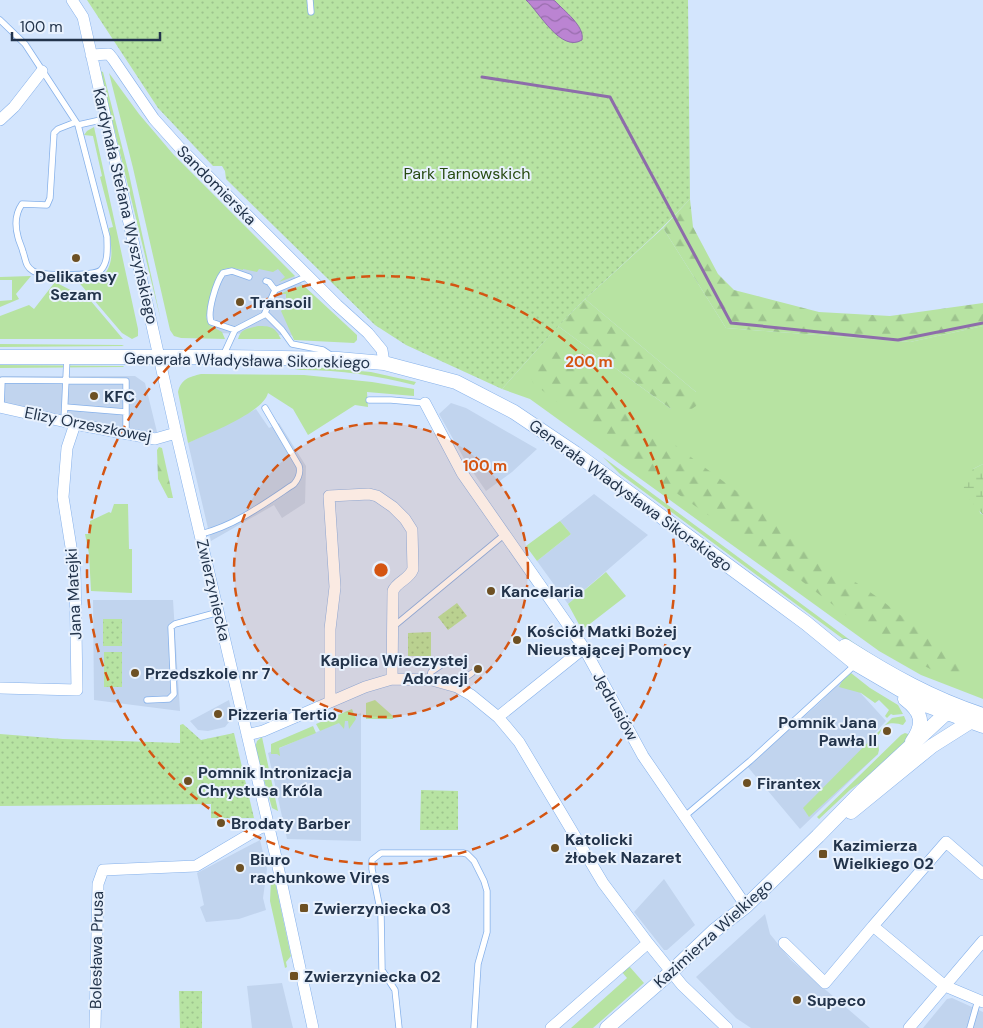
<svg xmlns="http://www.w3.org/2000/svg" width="983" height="1028" viewBox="0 0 983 1028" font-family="'DM Sans',sans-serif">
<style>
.built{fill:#c1d4ee}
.grass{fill:#b7e3a2}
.forest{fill:url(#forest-firs)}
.wetland{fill:url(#wetland-marsh)}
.park{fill:url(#park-dots)}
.water{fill:url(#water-waves);stroke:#8d6caa}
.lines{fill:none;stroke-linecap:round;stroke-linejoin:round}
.stream{stroke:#8d6caa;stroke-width:3}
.service-casing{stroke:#86b1ea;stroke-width:7}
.minor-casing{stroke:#86b1ea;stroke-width:12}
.tertiary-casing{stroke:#86b1ea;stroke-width:15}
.service{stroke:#fff;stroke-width:5.5}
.minor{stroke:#fff;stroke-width:11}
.tertiary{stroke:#fff;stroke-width:14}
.ring{fill:none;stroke:#d45512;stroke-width:2.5;stroke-dasharray:9 6}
.poi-dot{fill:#6d5023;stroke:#e8f1fd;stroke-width:2}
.labels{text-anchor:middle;stroke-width:4;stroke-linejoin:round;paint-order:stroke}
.park-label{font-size:16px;fill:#284b12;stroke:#e8f1fd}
.street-label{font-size:16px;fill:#23344b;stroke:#e8f1fd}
.poi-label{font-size:16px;font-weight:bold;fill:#23344b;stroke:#e8f1fd;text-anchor:start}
.centre{fill:#d45512;stroke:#e8f1fd;stroke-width:2.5}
.ring-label{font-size:15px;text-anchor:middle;font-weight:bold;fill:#d45512;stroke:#e8f1fd;stroke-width:4;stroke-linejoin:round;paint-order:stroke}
</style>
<defs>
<pattern id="forest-firs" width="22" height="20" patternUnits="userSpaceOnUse" patternTransform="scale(1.25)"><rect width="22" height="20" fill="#b7e3a2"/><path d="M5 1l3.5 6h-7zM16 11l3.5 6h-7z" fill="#9dc38d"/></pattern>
<pattern id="wetland-marsh" width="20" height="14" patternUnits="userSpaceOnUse" patternTransform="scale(1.25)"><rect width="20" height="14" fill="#b7e3a2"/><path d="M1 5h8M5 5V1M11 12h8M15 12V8" fill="none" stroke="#9dc38d"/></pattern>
<pattern id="park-dots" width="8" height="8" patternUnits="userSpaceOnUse" patternTransform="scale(1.25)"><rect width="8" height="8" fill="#b7e3a2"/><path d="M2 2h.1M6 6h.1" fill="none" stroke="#9dc38d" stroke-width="1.8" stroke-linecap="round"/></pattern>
<pattern id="water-waves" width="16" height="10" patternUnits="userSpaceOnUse" patternTransform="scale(1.25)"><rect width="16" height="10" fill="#bb84d2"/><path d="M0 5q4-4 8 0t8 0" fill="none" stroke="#986dac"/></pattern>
</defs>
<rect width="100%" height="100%" fill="#d3e5fd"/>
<path class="built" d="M268 249 347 331 344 337 186 332 215 260Z
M0 376H135L145 383 157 432H144L0 403Z
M451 403 466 408 537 449 512 472 486 491 466 462 439 414Z
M256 409 269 428 279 423 306 466 305 503 282 518 274 505 211 541 188 443Z
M594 494 648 535 568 604 537 561 571 534 560 521Z
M93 600H173L180 711 94 700Z
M846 677 886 721 874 734 878 754 800 829 747 766 816 706Z
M229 700 233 717 225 727 208 731 198 730 190 721Z
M361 713V841L287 839 268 753Z
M260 840 267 869 263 898 266 910 239 919 206 922 200 907 204 905 197 873Z
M664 879 695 925 667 950H664L634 912Z
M765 914 770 934 791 960 870 1028H751L736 1018 696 977Z
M282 983 293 1028H252L247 986Z
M952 998 983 1012V1028H923L947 999Z"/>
<path class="grass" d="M100 71 103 72 129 174 161 321Z
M109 73 139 114 173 154 295 276 279 282 285 277 278 269 273 272 259 269 257 272 243 269V270C233 268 225 265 218 275L206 317 209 325 222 332 225 339 181 338 174 336 170 330 133 168Z
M94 127 138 329V336L132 339 122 333 76 279 101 278C116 264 111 247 109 228L113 227 100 177 102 176 93 136 84 135 87 131Z
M663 228 726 328 910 342 983 326V464L973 469 980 513 983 515V699L921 675 879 651 530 399 502 389 558 326 671 409 696 392 585 299Z
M31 276 16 294 19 299 0 307V301L12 300V280H0V277Z
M55 282 90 300 123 339H0V316L29 305 34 309Z
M303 285 357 335V340L354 343 294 340 281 311 283 309 282 305 279 306 278 305 279 302H286V294H279Z
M258 326C271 326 275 327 281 339H238C241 328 249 329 258 326Z
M0 344 122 345 124 346 0 347Z
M0 365 123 366 124 367 0 368Z
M314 367 371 372 416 382 414 385C376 375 333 369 294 370Z
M201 374 304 375 372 382 414 389V396L367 392 368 407 355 405 308 435 293 409 268 393C263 413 207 434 188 443L178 392C181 379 189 377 201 374Z
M603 457 854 643 884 662 854 647 620 474Z
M114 504H128L129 549H132V593L91 591 89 554 85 534H90V521L109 512 111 513Z
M560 521 571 534 537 561 526 546Z
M606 572 626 596 582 630 568 604Z
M851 673 870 688 898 705 903 714 893 715 891 714 887 718 885 716 889 710 879 700 875 703 861 693 839 687 842 681Z
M375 700 393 716V719H366V703Z
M352 709 356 719 349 729 348 721H345L344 729 339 723 320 731 316 724Z
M904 716 906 721 903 725C897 723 886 721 882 729 880 732 880 734 877 736L879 750 878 754 809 817 803 808 892 718Z
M313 726 316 733 279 748 280 756 277 754H271V744Z
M905 733 911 735 909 738 872 774 850 790 819 819 817 817 901 735Z
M262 737 278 811 272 808 255 748 257 741Z
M274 877 291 956 286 962 287 967 285 968 270 901 271 879Z
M629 966 644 983 593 1028H571L627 978 622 972Z"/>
<path class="forest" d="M690 199 693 227 718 274 734 290 819 312 890 316 983 303V326L910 342 726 328 663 228Z
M585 299 696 392 700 398 696 406 686 413 671 409 558 326Z
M563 350 680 449 743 496 803 546 880 599 951 655 961 666V672L955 675 944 676 891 649 778 563 669 488 534 384C526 376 539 359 547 354 552 352 558 351 563 350Z
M159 447 162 448 173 498H168L158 479 157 450Z"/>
<path class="wetland" d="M983 464V515L962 491 973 469Z"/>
<path class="park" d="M87 0H688L690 199C657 235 620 266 585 299 555 328 529 359 502 389L406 345 375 325 226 179 225 171 222 166H213L158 108Z
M457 603 467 616 448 630 438 617Z
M103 619H122V646H103Z
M431 632V656H408V633Z
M104 652H122V687H104Z
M183 724 201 740 234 733 254 818H211V804L0 806V734L63 739 180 743V725Z
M421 790 458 791V830H420Z
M179 991H202V1028H180Z"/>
<path class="water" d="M526 0H553L555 1C564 11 585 26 582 40 561 53 539 12 526 0Z"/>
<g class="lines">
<path class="stream" d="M482 77 610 97 731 323 898 340 983 323"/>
<g class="service-casing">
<path id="service" d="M310 0 311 12
M0 20 25 44 78 125 107 237C107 247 109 261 101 270 94 276 41 276 33 271 25 266 26 260 23 252 22 247 19 242 18 237 15 226 15 214 22 204L47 205 50 198 54 133 58 129 76 122
M78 125 105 119
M266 281 269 282 275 290
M265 313 282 330 292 344 323 350 332 356
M235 330 211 322C207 312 216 282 223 273L232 271 249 277
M223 356 235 330 264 315 275 290 308 276
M369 400H391L425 403
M1 407 2 380 126 381V434
M65 407 126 412
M64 421 67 357
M201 534C236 525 264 504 294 484 299 478 301 473 299 466L265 408
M393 627 505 534
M429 680 431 672 447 661
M457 687 461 681 472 673
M147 700 169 699 174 694 171 627 175 624 219 612
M685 816 750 761 856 664
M399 1028 395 990 382 970 381 914 372 869V860L381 853H463L467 854 474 861 484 881 487 891V932L478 964 474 1028
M970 1028 978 1000"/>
</g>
<g class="minor-casing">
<path id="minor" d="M72 0 83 17 176 433 275 853 313 1028
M91 55 109 54 113 59 154 119 180 148 337 305 368 333 382 350 384 363
M0 120 14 107 42 71
M425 403 462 473 584 648 643 756 746 906
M0 407 75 424 155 439 176 433
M0 688 77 690 75 572 63 497 67 448 75 424
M330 702V629L335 587 329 496 369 494 377 496 393 507 405 519 412 530 413 569C409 580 397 581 393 591L392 679
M498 717 584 648
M247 735 263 731 365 687 392 679 432 680 457 687 471 695 498 717 519 742 603 883 648 943 682 985 727 1028
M983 874 946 842 873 926 945 986 983 1002
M784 943 825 983 873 926
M95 1028 98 884 103 870 196 866 260 828 269 826
M551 1028 648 943
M909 1028 983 941"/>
</g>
<g class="tertiary-casing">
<path id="tertiary" d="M0 357H223L338 359 384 363 456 382 514 412 575 453 806 623 856 664 928 706 983 726
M845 646C889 674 933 699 983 715
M905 699C922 712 925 723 912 742
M851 812 932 746 970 722
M607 1028 671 972 714 931 746 906 818 836 862 791 955 705"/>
</g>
<use href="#service" class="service"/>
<use href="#minor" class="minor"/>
<use href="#tertiary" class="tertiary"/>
</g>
<circle cx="381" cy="570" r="147" fill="#d45512" fill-opacity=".12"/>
<g class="ring">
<circle cx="381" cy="570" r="147"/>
<circle cx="381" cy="570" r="294"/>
</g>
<g class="poi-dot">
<circle cx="76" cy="258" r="5"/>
<circle cx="240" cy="302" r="5"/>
<circle cx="94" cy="396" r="5"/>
<circle cx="491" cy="591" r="5"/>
<circle cx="517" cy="640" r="5"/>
<circle cx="478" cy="669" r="5"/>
<circle cx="135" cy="673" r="5"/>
<circle cx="218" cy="714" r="5"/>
<circle cx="887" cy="731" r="5"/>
<circle cx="188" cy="781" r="5"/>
<circle cx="747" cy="783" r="5"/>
<circle cx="221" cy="823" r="5"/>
<circle cx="555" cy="848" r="5"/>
<rect x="818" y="849" width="10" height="10" rx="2.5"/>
<circle cx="240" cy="868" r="5"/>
<rect x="299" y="903" width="10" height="10" rx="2.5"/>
<rect x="289" y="971" width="10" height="10" rx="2.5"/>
<circle cx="797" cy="1000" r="5"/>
</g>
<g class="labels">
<g class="park-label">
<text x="467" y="179">Park Tarnowskich</text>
</g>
<g class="street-label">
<text transform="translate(217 185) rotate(45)" y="6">Sandomierska</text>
<text transform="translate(126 206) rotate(77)" y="6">Kardynała Stefana Wyszyńskiego</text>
<text transform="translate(247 360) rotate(1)" y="6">Generała Władysława Sikorskiego</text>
<text transform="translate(88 424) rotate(11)" y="6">Elizy Orzeszkowej</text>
<text transform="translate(631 495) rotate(36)" y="6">Generała Władysława Sikorskiego</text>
<text transform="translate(214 590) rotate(77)" y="6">Zwierzyniecka</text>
<text transform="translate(73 594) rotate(-93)" y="6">Jana Matejki</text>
<text transform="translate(616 706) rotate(61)" y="6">Jędrusiów</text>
<text transform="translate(713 933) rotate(-42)" y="6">Kazimierza Wielkiego</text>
<text transform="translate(96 950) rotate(-89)" y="6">Bolesława Prusa</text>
</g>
<g class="poi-label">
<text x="76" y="282" text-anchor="middle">Delikatesy<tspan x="76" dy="18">Sezam</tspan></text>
<text x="250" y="308">Transoil</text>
<text x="104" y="402">KFC</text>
<text x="501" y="597">Kancelaria</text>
<text x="527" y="637">Kościół Matki Bożej<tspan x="527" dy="18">Nieustającej Pomocy</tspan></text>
<text x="468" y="666" text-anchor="end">Kaplica Wieczystej<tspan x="468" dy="18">Adoracji</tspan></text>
<text x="145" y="679">Przedszkole nr 7</text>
<text x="228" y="720">Pizzeria Tertio</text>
<text x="877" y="728" text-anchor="end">Pomnik Jana<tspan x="877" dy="18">Pawła II</tspan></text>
<text x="198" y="778">Pomnik Intronizacja<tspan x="198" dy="18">Chrystusa Króla</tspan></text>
<text x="757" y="789">Firantex</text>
<text x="231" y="829">Brodaty Barber</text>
<text x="565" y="845">Katolicki<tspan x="565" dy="18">żłobek Nazaret</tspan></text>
<text x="833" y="851">Kazimierza<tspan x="833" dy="18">Wielkiego 02</tspan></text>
<text x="250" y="865">Biuro<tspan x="250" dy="18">rachunkowe Vires</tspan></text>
<text x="314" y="914">Zwierzyniecka 03</text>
<text x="304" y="982">Zwierzyniecka 02</text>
<text x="807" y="1006">Supeco</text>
</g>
</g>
<circle cx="381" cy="570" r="8" class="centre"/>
<g class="ring-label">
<text x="589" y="367">200 m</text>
<text x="485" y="471">100 m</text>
</g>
<path d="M12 32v8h148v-8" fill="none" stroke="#23344b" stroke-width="2.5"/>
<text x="20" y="32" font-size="15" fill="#23344b" stroke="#e8f1fd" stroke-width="4" paint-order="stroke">100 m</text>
</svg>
